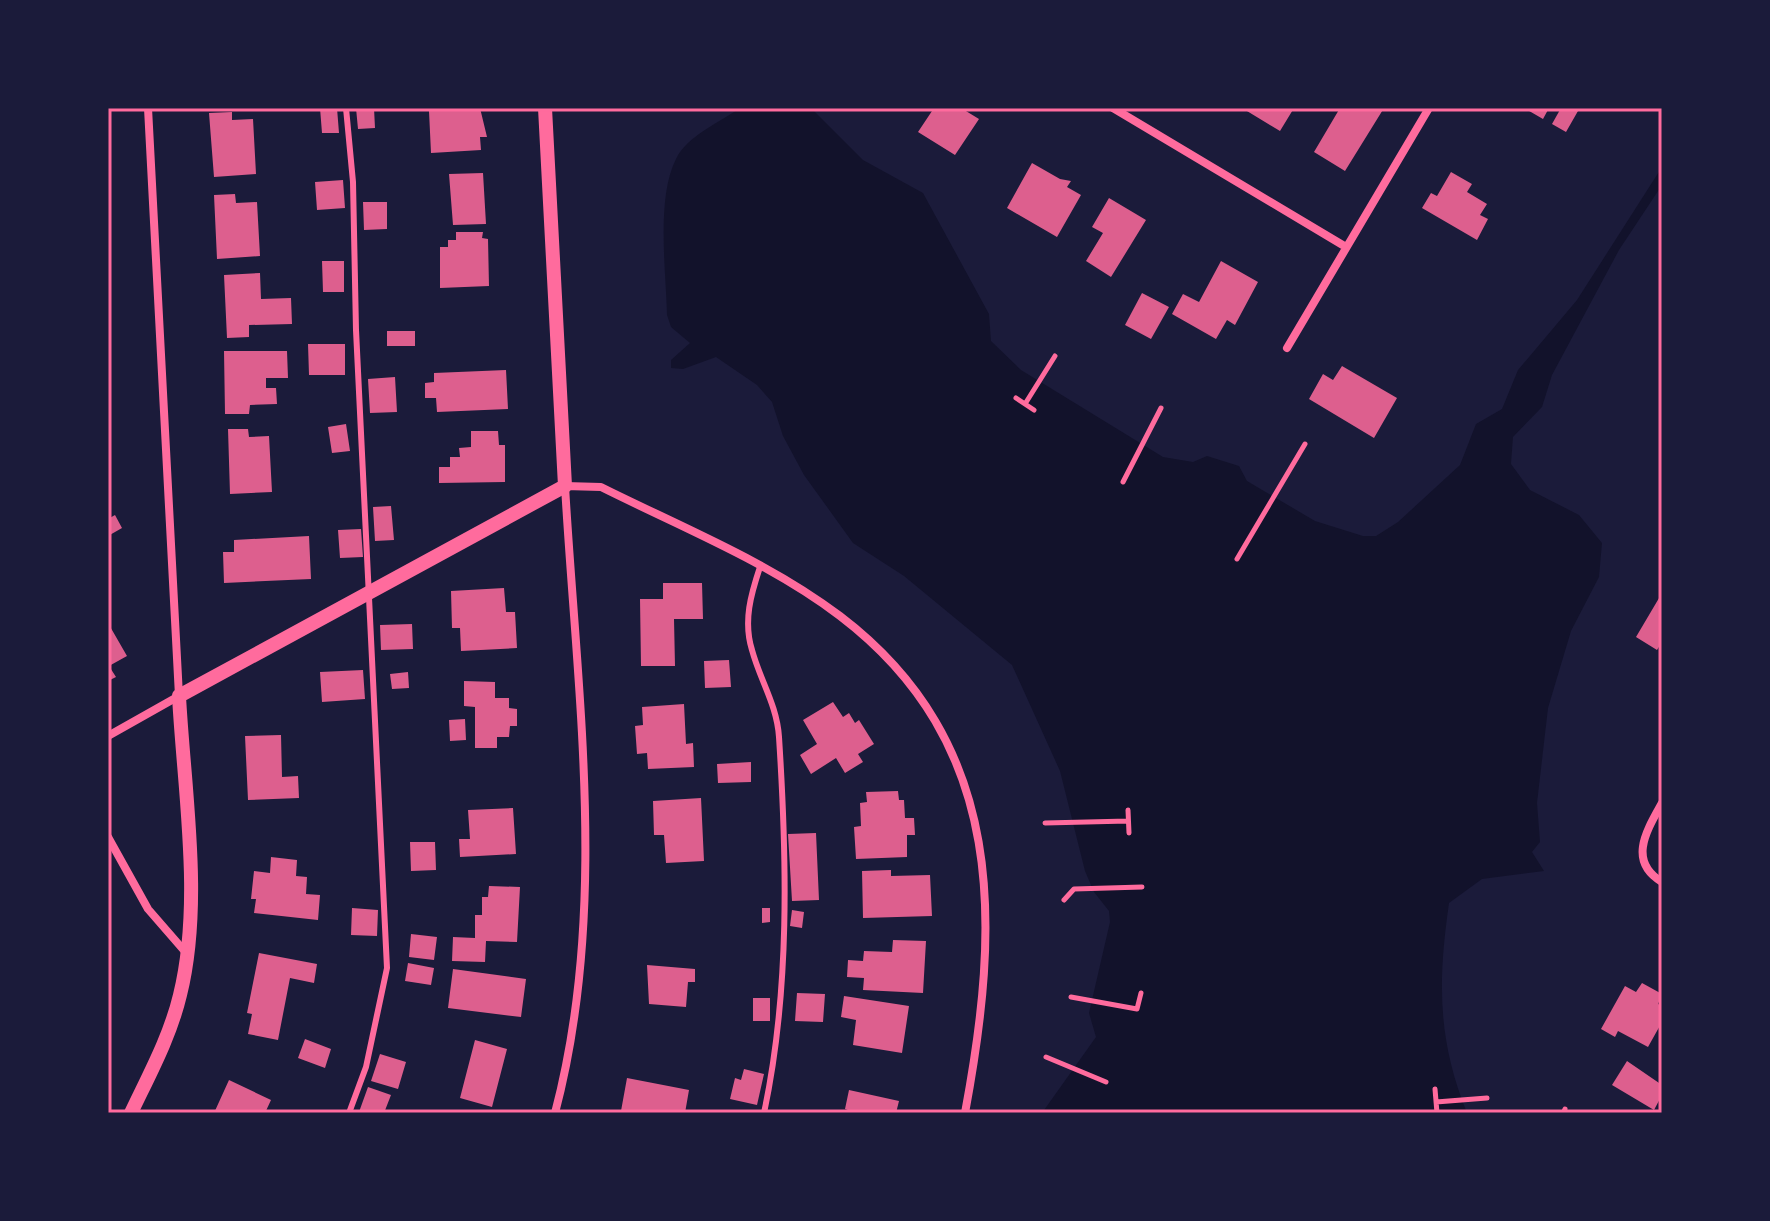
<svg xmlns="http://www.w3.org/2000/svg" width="1770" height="1221" viewBox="0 0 1770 1221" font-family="'IBM Plex Serif',serif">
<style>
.water{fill:#12122b}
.building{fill:#dd5f8e}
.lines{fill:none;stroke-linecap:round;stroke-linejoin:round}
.path{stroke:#ff6b9d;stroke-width:5}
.service{stroke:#ff6b9d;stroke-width:6}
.minor{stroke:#ff6b9d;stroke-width:8}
.tertiary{stroke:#ff6b9d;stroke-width:14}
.neatline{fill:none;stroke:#ff6b9d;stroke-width:3}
</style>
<rect width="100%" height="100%" fill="#1b1b3a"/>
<path class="water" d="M740 108H811L863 160 923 193 989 314 991 341 1021 370 1163 457 1193 462 1207 456 1239 466 1247 481 1315 521 1363 536H1376L1398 522 1460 465 1476 424 1502 409 1518 370 1577 300 1662 167V185L1619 250 1552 375 1542 407 1513 437 1511 464 1530 490 1579 515 1602 543 1599 577 1571 631 1548 708 1537 803 1540 842 1532 852 1544 871 1482 879 1449 903C1438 981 1437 1038 1467 1113H1042L1096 1037 1089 1013 1110 922 1109 911 1094 892 1085 871 1060 771 1012 665 904 576 853 543 804 475 783 436 772 402 757 385 716 357 683 369 671 368V360L690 343 671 327 667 315C666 271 656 198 676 159 687 136 720 122 740 108Z"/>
<path class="building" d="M320 108H337L339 133H322Z
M356 108H374L375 128 358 129Z
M480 108 487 137H480L481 150 431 153 429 111Z
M934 108H961L979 119 955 155 918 132Z
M1242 108H1294L1280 131Z
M1340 108H1384L1345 171 1314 152Z
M1524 108H1549L1543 119Z
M1561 108 1578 111 1566 132 1552 124Z
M232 112V120L253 119 256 174 214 177 209 113Z
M1032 163 1060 179 1071 181 1067 187 1081 195 1057 237 1007 208Z
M1451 172 1472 184 1467 192 1487 204 1480 215 1488 219 1477 240 1422 208 1431 193 1437 196Z
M483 173 486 224 453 225 449 174Z
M343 180 345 208 317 210 315 182Z
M235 194 236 203 257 202 260 256 217 259 214 195Z
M1109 198 1146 220 1111 277 1086 261 1103 233 1092 227Z
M363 202H387V229L364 230Z
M456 232H483L482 238 488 239 489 286 440 288V247H448V240H456Z
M322 261H344V292H323Z
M1221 261 1258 282 1235 325 1227 320 1216 339 1172 314 1183 294 1199 302Z
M260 273 261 299 291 298 292 324 249 325V337L227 338 224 275Z
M1142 293 1169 307 1151 339 1125 325Z
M387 331H415V346H387Z
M308 344H345V375H309Z
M224 351H287L288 378H266V388H276L277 404 250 405 249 414H225Z
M1342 366 1397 398 1374 438 1309 399 1323 374 1333 380Z
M506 370 508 409 437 412 436 398H425V383L434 382V373Z
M395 377 397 412 370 413 368 379Z
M346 424 350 451 332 453 328 427Z
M228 429H248L249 437 269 436 272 492 230 494Z
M471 431H498L499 445H505V482L439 483V467H450V457H460L459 448 471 447Z
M391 506 394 540 375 541 373 507Z
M115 515 122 528 108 536V519Z
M361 529 363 557 340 558 338 530Z
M309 536 311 579 224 583 223 552H234V540Z
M663 583H702L703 619H674L675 666H641L640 599H663Z
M504 588 506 612H515L517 648 461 651 460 628H452L451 591Z
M1662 593V642L1657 650 1636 637Z
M108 623 127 656 109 666 116 677 108 681Z
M412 624 413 649 381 650 380 625Z
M729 660 731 687 705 688 704 661Z
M363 670 365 699 322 702 320 672Z
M408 672 409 688 392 689 390 674Z
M464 681 495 682V698H509V708L517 709V726H510L509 737H497V748H475V707L464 706Z
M833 702 843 717 849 713 855 723 859 720 874 744 858 754 863 762 845 773 836 758 811 774 800 755 817 744 803 720Z
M684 704 686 744 693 743 694 767 648 769 647 753 637 754 635 726 643 725 642 707Z
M465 719 466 740 450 741 449 720Z
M281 735 282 777 298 776 299 798 248 800 245 736Z
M751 762V782L718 783 717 764Z
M898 791 899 800H904L905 818H914L915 835H907V857L856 859 854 827 861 826 860 803 867 802 866 792Z
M701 798 704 861 666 863 664 835H654L653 801Z
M513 808 516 854 460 857 459 839H470L468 810Z
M816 833 819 900 792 901 788 834Z
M410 842H435L436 870 411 871Z
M271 857 297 860 296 876 307 877 306 894 320 895 318 920 254 913 256 899H251L254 871 270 873Z
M891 870V876L930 875 932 916 863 918 862 871Z
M489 886 520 887 517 942 486 941 485 962 452 961 453 937 475 938V915H482V897H488Z
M352 908 378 910 377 936 351 935Z
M762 908H770V922L762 923Z
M792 910 804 912 802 928 790 926Z
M411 934 437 937 434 960 409 957Z
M893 940 926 941 923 993 863 990 864 978 847 977 848 960 863 961 864 951 892 952Z
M259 953 317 964 314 983 290 978 278 1040 248 1034 252 1014 247 1013Z
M408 963 434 968 431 985 405 981Z
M647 965 695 969V982H688L686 1007 649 1004Z
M453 969 526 979 521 1017 448 1008Z
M1642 983 1662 994 1658 1004 1662 1006V1022L1648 1047 1618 1031 1615 1037 1601 1029 1625 986 1636 992Z
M797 993 825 994 823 1022 795 1021Z
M844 996 909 1006 902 1053 853 1045 856 1020 841 1017Z
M753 998H770V1021H753Z
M305 1039 331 1049 325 1068 298 1058Z
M475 1040 507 1049 492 1107 460 1098Z
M380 1054 406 1062 398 1089 371 1081Z
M1627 1061 1662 1085V1095L1654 1110 1612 1085Z
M744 1069 764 1074 757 1105 730 1099 735 1078 741 1080Z
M627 1078 689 1090 685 1113 621 1111Z
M229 1080 271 1100 265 1113H214Z
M368 1087 391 1095 384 1113 359 1112Z
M849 1090 899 1101 896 1113H856L845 1109Z"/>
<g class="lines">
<path class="path" d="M1016 398 1034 410
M1025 404 1055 356
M1123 482 1161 408
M1237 559 1305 444
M1128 810 1129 833
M1045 823 1128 821
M1064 900 1074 889 1142 887
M1071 997 1137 1009 1141 993
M1046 1057 1106 1082
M1435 1089 1437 1113
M1436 1102 1487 1098
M1563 1113 1565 1109"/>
<path class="service" d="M346 108 353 182 356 330 387 968 366 1067 349 1113
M760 567C751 594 743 621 752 650 760 680 777 705 779 737 787 861 790 991 764 1113"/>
<path class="minor" d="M1113 108 1346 247
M1287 348 1429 108
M108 736 179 696 148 108
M1662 803C1647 830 1627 861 1662 882
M108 837 148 909 188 955
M555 1113C609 909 577 694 565 486L601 487C681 527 769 562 840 616 1008 744 1000 925 965 1113"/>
<path class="tertiary" d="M131 1113C149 1075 170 1037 180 995 203 902 184 791 179 696L565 486 545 108"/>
</g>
<rect width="1770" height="1221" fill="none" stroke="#1b1b3a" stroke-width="220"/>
<rect x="110" y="110" width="1550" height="1001" class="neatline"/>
</svg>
